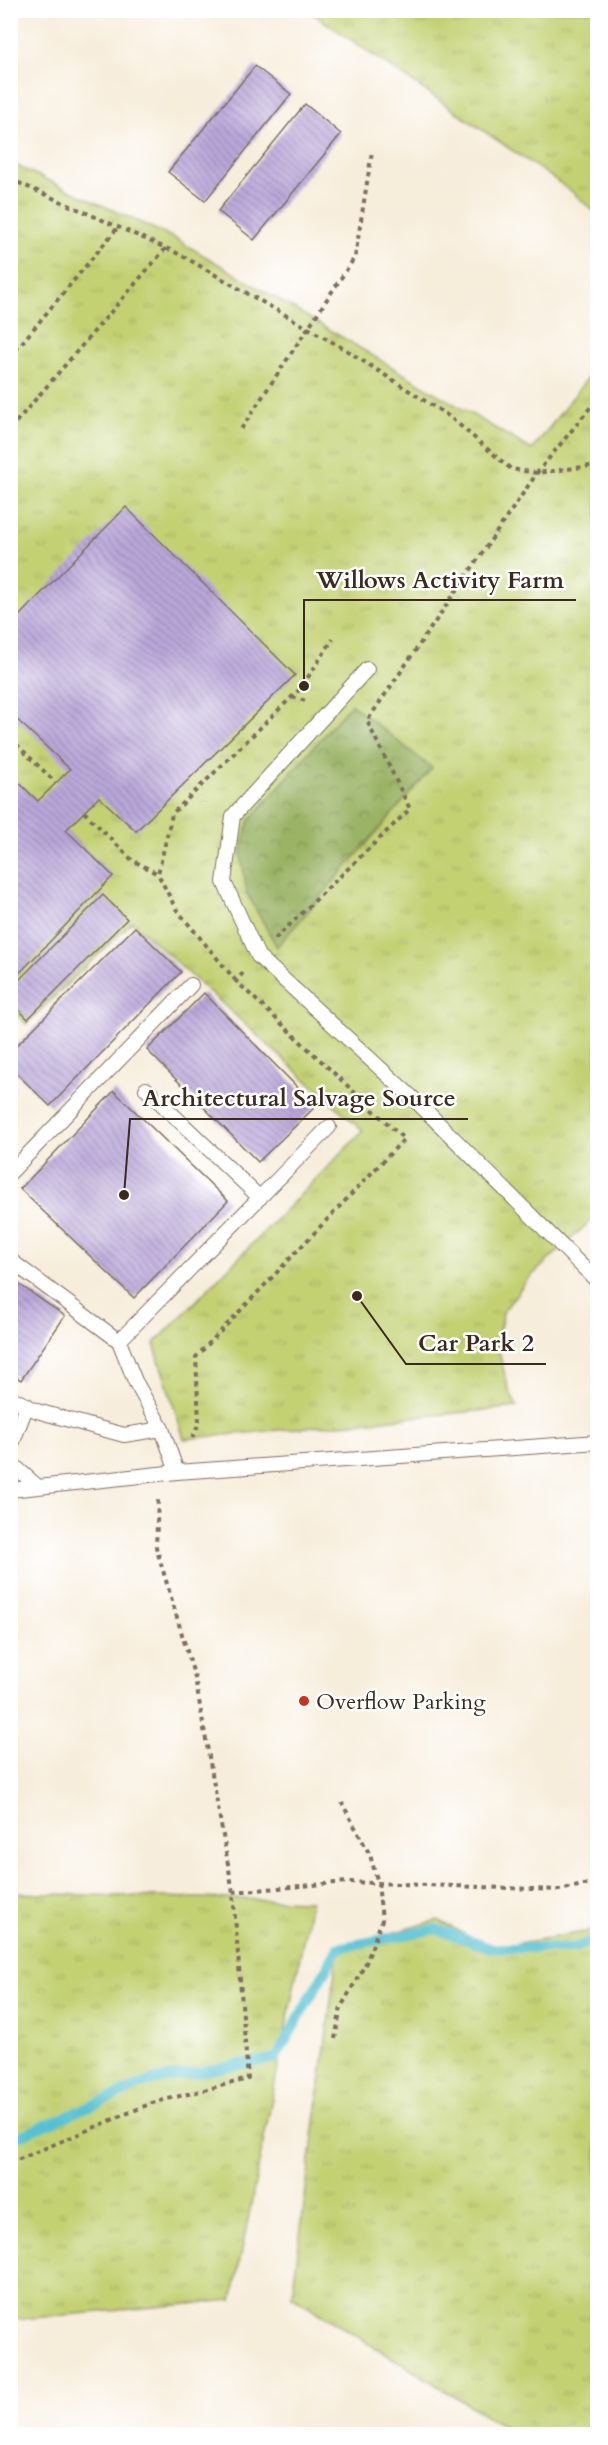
<svg xmlns="http://www.w3.org/2000/svg" width="608" height="2445" viewBox="0 0 608 2445" font-family="Cardo,serif">
<style>
.grass{fill:url(#grass-tufts);stroke:#7f7e48;stroke-width:1.5}
.forest{fill:url(#forest-crowns);stroke:#6a6e42;stroke-width:1.5}
.lines{fill:none;stroke-linecap:round;stroke-linejoin:round}
.stream{stroke:#56c1d2;stroke-width:10}
.building{fill:url(#building-back-hatch)}
.lane-casing{stroke:#7d6e60;stroke-width:16}
.path{stroke:#7d6e60;stroke-width:4;stroke-dasharray:4.5 4.5;stroke-linecap:butt}
.lane{stroke:#fff;stroke-width:14}
.poi-dot{fill:#c8321e;stroke:#fff;stroke-width:2}
.labels{text-anchor:middle;stroke-width:5;stroke-linejoin:round;paint-order:stroke}
.poi-label{font-size:22px;fill:#3b2a1e;stroke:#fff;text-anchor:start}
.leader{fill:none;stroke:#3b2a1e;stroke-width:2}
.callout-dot{fill:#3b2a1e;stroke:#fff;stroke-width:2}
.callout-label{font-size:24px;text-anchor:middle;font-weight:bold;fill:#3b2a1e;stroke:#fff;stroke-width:5;stroke-linejoin:round;paint-order:stroke}
</style>
<defs>
<pattern id="grass-tufts" width="24" height="20" patternUnits="userSpaceOnUse" patternTransform="scale(1.5)"><rect width="24" height="20" fill="#c3d173"/><path d="M3 7l-1-3M5 7V3M7 7l1-3M15 17l-1-3M17 17v-4M19 17l1-3" fill="none" stroke="#a8b463"/></pattern>
<pattern id="forest-crowns" width="20" height="18" patternUnits="userSpaceOnUse" patternTransform="scale(1.5)"><rect width="20" height="18" fill="#9ab365"/><path d="M2 6a3 3 0 1 1 6 0M12 15a3 3 0 1 1 6 0" fill="none" stroke="#7f9253"/></pattern>
<pattern id="building-back-hatch" width="6" height="6" patternUnits="userSpaceOnUse" patternTransform="scale(1.5)"><rect width="6" height="6" fill="#baa7da"/><path d="M-1 5l2 2M0 0l6 6M5-1l2 2" fill="none" stroke="#9888b0"/></pattern>
</defs>
<rect width="100%" height="100%" fill="#fff"/>
<filter id="ink" filterUnits="userSpaceOnUse"><feTurbulence type="fractalNoise" baseFrequency=".0167" numOctaves="2"/><feDisplacementMap in="SourceGraphic" scale="12" xChannelSelector="R" yChannelSelector="G"/><feConvolveMatrix kernelMatrix="1 2 1 2 8 2 1 2 1" color-interpolation-filters="sRGB"/></filter>
<filter id="wash" filterUnits="userSpaceOnUse"><feTurbulence type="fractalNoise" baseFrequency=".008" numOctaves="4" result="noise"/><feDisplacementMap in="SourceGraphic" scale="24" xChannelSelector="R" yChannelSelector="G"/><feGaussianBlur stdDeviation="1.35" result="paint"/><feColorMatrix in="noise" values="0 0 0 0 0 0 0 0 0 0 0 0 0 0 0 0 0 1.4 0 .05"/><feComposite in="paint" operator="in"/></filter>
<g filter="url(#wash)">
<rect width="100%" height="100%" fill="#f7eddb"/>
<path class="grass" d="M309 11H597V214L570 190Z
M10 163 176 239 532 450 597 366V1215L526 1281 503 1312 497 1343 508 1388 517 1407 184 1439 154 1344 363 1131 132 922 26 1024 11 1009Z
M11 1893 311 1901 232 2300 11 2320Z
M438 1920 490 1948 597 1930V2434H516L292 2296 338 1948Z"/>
<path class="forest" d="M351 704 432 768 277 947 247 894 241 854 249 821Z"/>
<g class="lines">
<path class="stream" d="M10 2140 150 2081 276 2058 338 1948 436 1929 490 1948H574L598 1939"/>
</g>
<g id="blocks">
<path class="building" d="M255 66 291 94 205 201 168 172Z
M305 104 341 134 254 240 218 211Z
M126 507 295 675 136 831 99 797 66 830 113 876 10 983V774L38 801 70 769 10 713V614L16 619Z
M103 895 127 919 28 1019 10 1001V989Z
M135 927 181 972 50 1106 10 1067V1052Z
M204 993 316 1106 258 1162 147 1050Z
M114 1091 228 1201 134 1298 20 1189Z
M10 1278 65 1316 21 1380 10 1373Z"/>
</g>
</g>
<g filter="url(#ink)">
<use href="#blocks" fill-opacity="0" stroke="#7d6e60" stroke-width="1.5"/>
<g class="lines">
<g class="lane-casing">
<path id="lane" d="M367 669 233 816 224 882 258 956 418 1103 598 1282
M146 1089 260 1198
M10 1173 191 985
M10 1260 119 1341 135 1381 162 1429 177 1472
M119 1341 329 1127
M10 1397 37 1411 124 1435 162 1429
M10 1449 27 1405
M10 1462 38 1487
M10 1490 177 1472 598 1442"/>
</g>
<path class="path" d="M10 179 179 254 346 350 450 417 511 469 537 473 598 465
M10 357 119 226
M10 429 166 248
M241 429 355 257 372 152
M292 697 306 701
M10 738 56 783
M84 812 132 860 158 874
M275 939 410 809 367 721 537 473 598 398
M236 981 176 909 158 874 172 814 301 688 333 639
M192 1438 199 1423 196 1357 404 1139 236 981 243 973
M233 1892 347 1882 559 1890 598 1882
M335 2039 341 2007 366 1963 382 1920 378 1883 370 1855 342 1803
M10 2163 152 2103 248 2079 233 1892 195 1678 156 1547 158 1499"/>
<use href="#lane" class="lane"/>
</g>
</g>
<circle class="poi-dot" cx="304" cy="1701" r="6"/>
<g class="labels">
<g class="poi-label">
<text x="316" y="1709">Overflow Parking</text>
</g>
</g>
<path class="leader" d="M304 686L304 600H576M124 1195L130 1119H468M357 1296L406 1364H546"/>
<g class="callout-dot">
<circle cx="304" cy="686" r="6"/>
<circle cx="124" cy="1195" r="6"/>
<circle cx="357" cy="1296" r="6"/>
</g>
<g class="callout-label">
<text x="440" y="588">Willows Activity Farm</text>
<text x="299" y="1106">Architectural Salvage Source</text>
<text x="476" y="1351">Car Park 2</text>
</g>
<rect width="608" height="2445" fill="none" stroke="#fff" stroke-width="36"/>
</svg>
